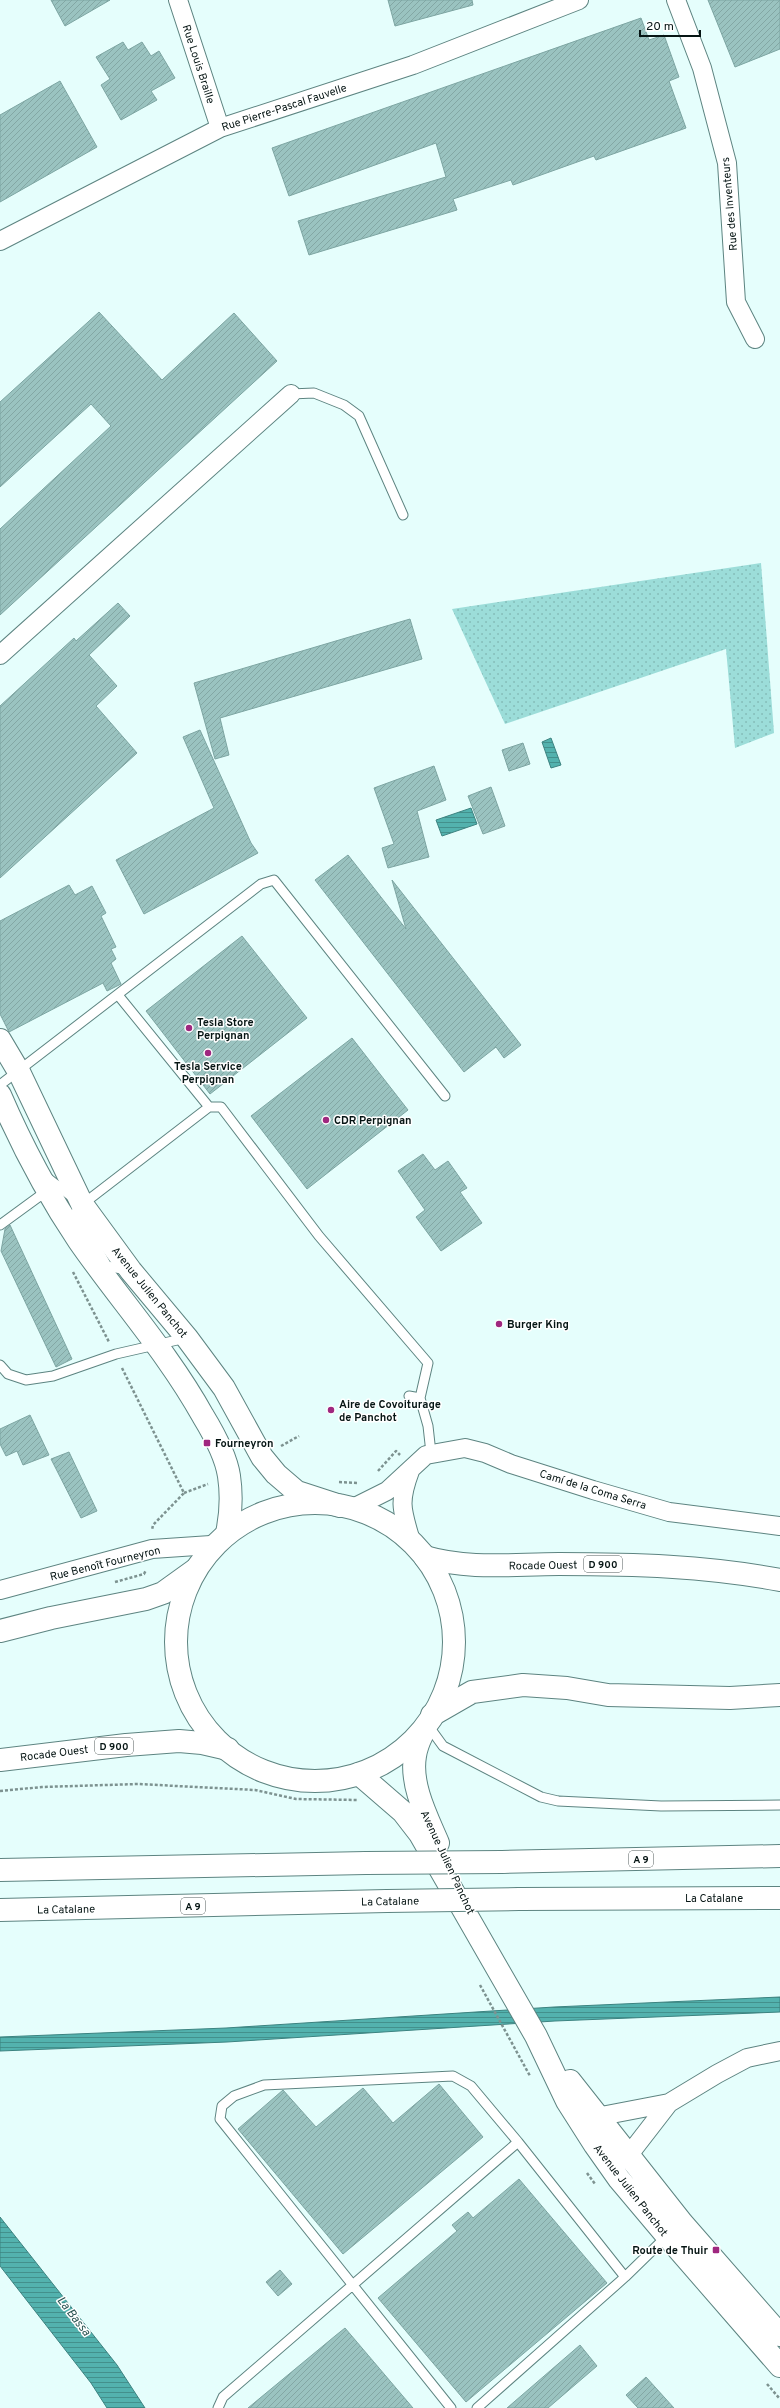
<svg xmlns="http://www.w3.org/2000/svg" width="780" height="2408" viewBox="0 0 780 2408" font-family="Overpass,sans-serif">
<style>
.grass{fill:url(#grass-dots)}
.water{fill:url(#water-rules);stroke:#3c8380}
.building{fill:url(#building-hatch);stroke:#7da5a2}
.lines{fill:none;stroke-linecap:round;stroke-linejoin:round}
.service-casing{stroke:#5d8481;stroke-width:11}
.minor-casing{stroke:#5d8481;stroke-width:20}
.secondary-casing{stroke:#5d8481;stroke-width:24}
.primary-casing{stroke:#5d8481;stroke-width:24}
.trunk-casing{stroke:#5d8481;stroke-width:24}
.motorway-casing{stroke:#5d8481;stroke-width:24}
.path{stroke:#7d9290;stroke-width:2.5;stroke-dasharray:3 2;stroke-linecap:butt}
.service{stroke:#fff;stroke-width:9}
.minor{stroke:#fff;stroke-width:18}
.secondary{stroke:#fff;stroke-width:22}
.primary{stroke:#fff;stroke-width:22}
.trunk{stroke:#fff;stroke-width:22}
.motorway{stroke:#fff;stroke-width:22}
.motorway-bridge-casing{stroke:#5d8481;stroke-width:24;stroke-linecap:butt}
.motorway-bridge{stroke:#fff;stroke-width:22}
.poi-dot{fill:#9f277f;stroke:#fff;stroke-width:1.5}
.labels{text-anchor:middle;stroke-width:3;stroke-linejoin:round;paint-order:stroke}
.shield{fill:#fff;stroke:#515b5a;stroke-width:1}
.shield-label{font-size:10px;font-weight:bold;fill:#061514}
.street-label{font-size:11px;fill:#061514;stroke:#fff}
.poi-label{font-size:11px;font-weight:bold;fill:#061514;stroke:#fff;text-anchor:start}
.water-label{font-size:12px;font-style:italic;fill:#285350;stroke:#fff}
</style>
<defs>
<pattern id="grass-dots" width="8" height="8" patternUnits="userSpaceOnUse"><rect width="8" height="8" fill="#9cddd9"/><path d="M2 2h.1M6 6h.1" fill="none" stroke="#85bdb9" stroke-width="1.8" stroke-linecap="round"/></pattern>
<pattern id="water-rules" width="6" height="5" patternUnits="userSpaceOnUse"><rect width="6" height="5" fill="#53b2ae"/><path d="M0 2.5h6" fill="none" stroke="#43908c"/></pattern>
<pattern id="building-hatch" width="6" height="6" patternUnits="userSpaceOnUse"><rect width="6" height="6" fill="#9ac3c0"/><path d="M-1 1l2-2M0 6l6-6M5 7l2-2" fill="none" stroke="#83a7a4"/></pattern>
</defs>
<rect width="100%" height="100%" fill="#e5fefc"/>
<path class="grass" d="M761 563 774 733 735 748 726 649 505 724 452 609Z"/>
<path class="water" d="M551 738 561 765 551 768 542 742Z
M471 808 477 824 442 836 436 820Z
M780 1997V2012L555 2021 227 2042 0 2051V2037L226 2028 554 2007Z
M0 2217 117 2365 145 2408H107L91 2383 0 2266Z"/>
<path class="building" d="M51 0H110L65 26Z
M388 0H472L473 5 395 26Z
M708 0H780V49L735 67Z
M641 18 649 40 664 35 679 77 669 81 686 128 596 160 594 156 513 185 511 180 453 199 457 210 309 255 298 221 446 177 436 143 289 196 272 148Z
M123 42 128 50 142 42 151 56 159 51 175 78 151 91 157 100 121 120 101 85 110 79 96 57Z
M60 81 97 147 0 202V115Z
M99 312 162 380 234 313 277 361 0 615V529L111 426 91 404 0 487V402Z
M118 603 130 616 89 655 117 686 96 706 137 753 0 878V706L74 638 76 641Z
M410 619 422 659 220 718 229 755 215 759 194 683Z
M200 730 251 843 258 853 144 914 116 860 214 808 183 737Z
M523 743 530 764 509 771 502 750Z
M434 766 446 800 417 811 429 857 388 868 382 848 394 844 374 788Z
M491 787 505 826 483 834 468 796Z
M348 855 406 929 392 880 521 1045 504 1058 496 1047 464 1072 315 880Z
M69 885 75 895 92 886 106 913 101 916 116 947 111 949 116 959 111 963 121 984 107 991 103 983 9 1032 0 1014V921Z
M242 936 307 1018 210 1094 146 1011Z
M352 1038 408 1110 307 1189 251 1116Z
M423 1154 435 1170 448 1161 467 1188 460 1192 482 1223 441 1251 416 1217 425 1210 398 1171Z
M10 1225 72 1359 56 1367 1 1251 5 1229Z
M30 1415 49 1455 23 1465 17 1451 6 1456 0 1444V1429Z
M69 1452 97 1511 81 1518 51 1459Z
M439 2084 483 2137 343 2254 238 2129 283 2090 316 2127 363 2088 393 2123Z
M519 2179 607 2283 466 2402 378 2298 457 2231 452 2225 468 2212 473 2218Z
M280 2270 292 2284 278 2296 266 2282Z
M345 2328 413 2408H248L335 2336Z
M580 2345 597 2366 548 2408H507Z
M646 2377 674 2408H638L626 2395Z"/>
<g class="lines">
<g class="service-casing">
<path id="service" d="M291 394 314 393 344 405 359 416 403 515
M118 995 209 1107
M0 1085 261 884 274 880 445 1096
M49 1179 72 1197
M83 1204 209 1107H221L319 1236 428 1363 420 1398 428 1426 431 1453
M76 1212 107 1266 126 1270
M0 1225 48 1190
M0 1365 8 1374 26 1380 53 1376 116 1354 186 1338
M409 1396 420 1398
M427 1724 443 1746 541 1797 558 1801 661 1806 780 1805
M218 2408 223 2397 518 2142 625 2277
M451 2408 220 2119 222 2106 234 2096 264 2085 453 2076 471 2086 518 2142
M477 2408 625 2277 667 2236"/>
</g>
<g class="minor-casing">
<path id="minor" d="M178 0 220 128
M676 0 702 68 727 163 736 302 755 339
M0 241 220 128 413 65 579 0
M0 655 291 394
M410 1471C398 1503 402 1510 411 1541
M351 1509 387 1491 426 1455 465 1448 485 1453 511 1464 593 1490 669 1512 780 1526
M0 1590 152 1549 211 1545
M669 2103 717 2074 747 2058 780 2051
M596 2117 669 2103 628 2156"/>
</g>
<g class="secondary-casing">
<path id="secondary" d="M0 1040 19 1072 82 1204 131 1271 187 1338 224 1388 262 1457 276 1474 297 1492 340 1506
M0 1095C22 1146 48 1195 79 1241 120 1300 168 1353 203 1416 214 1434 226 1456 229 1476 232 1496 231 1514 227 1533
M422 1735C419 1741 416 1749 415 1756 410 1785 427 1817 438 1843
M359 1774 403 1812 420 1834 536 2036 567 2101 595 2145 619 2179 667 2236 780 2366
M570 2081 682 2223 780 2335"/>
</g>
<g class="primary-casing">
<path id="primary" d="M176 1642a139 139 0 1 1 278 0a139 139 0 1 1-278 0Z"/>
</g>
<g class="trunk-casing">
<path id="trunk" d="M425 1557C470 1570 513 1564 559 1564 633 1564 706 1566 780 1580
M0 1631 51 1618 146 1599 163 1593 195 1570
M432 1715 472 1692 523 1685 567 1688 608 1695 730 1698 780 1695
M0 1760 126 1745 179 1741 202 1743 228 1749"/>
</g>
<g class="motorway-casing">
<path id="motorway" d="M502 1862 780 1856
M0 1870 366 1863
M519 1899 780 1898
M0 1910 387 1901"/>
</g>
<path class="path" d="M73 1272 109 1342
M122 1368 184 1493 153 1525 152 1530
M281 1446 299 1436
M378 1471 396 1451 400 1455
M339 1482 358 1483
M184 1493 208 1484
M115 1582 144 1574 146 1570
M0 1791 42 1787 138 1784 255 1790 296 1799 357 1800
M480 1985 530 2076
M587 2173 595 2184
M767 2384 780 2399"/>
<use href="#service" class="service"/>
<use href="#minor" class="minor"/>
<use href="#secondary" class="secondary"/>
<use href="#primary" class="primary"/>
<use href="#trunk" class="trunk"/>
<use href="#motorway" class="motorway"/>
<g class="motorway-bridge-casing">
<path id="motorway-bridge" d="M366 1863 502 1862
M387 1901 519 1899"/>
</g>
<use href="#motorway-bridge" class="motorway-bridge"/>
</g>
<g class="poi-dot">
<circle cx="189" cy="1028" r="4"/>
<circle cx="208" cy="1053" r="4"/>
<circle cx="326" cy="1120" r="4"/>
<circle cx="499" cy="1324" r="4"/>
<circle cx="331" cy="1410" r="4"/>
<rect x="203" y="1439" width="8" height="8" rx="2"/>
<rect x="712" y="2246" width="8" height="8" rx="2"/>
</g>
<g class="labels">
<g class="shield">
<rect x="584" y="1556" width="38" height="16" rx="3"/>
<rect x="95" y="1738" width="38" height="16" rx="3"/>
<rect x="629" y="1851" width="24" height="16" rx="3"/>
<rect x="181" y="1898" width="24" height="16" rx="3"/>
</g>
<g class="shield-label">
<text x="603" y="1568">D 900</text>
<text x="114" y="1750">D 900</text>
<text x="641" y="1863">A 9</text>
<text x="193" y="1910">A 9</text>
</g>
<g class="street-label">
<text transform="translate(199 64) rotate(72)" y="4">Rue Louis Braille</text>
<text transform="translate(284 107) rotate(-18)" y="4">Rue Pierre-Pascal Fauvelle</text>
<text transform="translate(729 204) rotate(-95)" y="4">Rue des Inventeurs</text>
<text transform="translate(150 1292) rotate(51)" y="4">Avenue Julien Panchot</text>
<text transform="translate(593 1489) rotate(17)" y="4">Camí de la Coma Serra</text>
<text transform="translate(105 1563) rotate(-14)" y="4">Rue Benoît Fourneyron</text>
<text transform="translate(543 1565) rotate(-1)" y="4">Rocade Ouest</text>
<text transform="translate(54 1753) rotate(-7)" y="4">Rocade Ouest</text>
<text transform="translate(448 1862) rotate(65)" y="4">Avenue Julien Panchot</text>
<text x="714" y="1902">La Catalane</text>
<text transform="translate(390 1901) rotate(-1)" y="4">La Catalane</text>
<text transform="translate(66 1909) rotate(-1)" y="4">La Catalane</text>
<text transform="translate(631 2190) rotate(52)" y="4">Avenue Julien Panchot</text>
</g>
<g class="poi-label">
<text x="197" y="1026">Tesla Store<tspan x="197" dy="13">Perpignan</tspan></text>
<text x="208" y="1070" text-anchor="middle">Tesla Service<tspan x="208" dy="13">Perpignan</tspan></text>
<text x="334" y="1124">CDR Perpignan</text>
<text x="507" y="1328">Burger King</text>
<text x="339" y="1408">Aire de Covoiturage<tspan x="339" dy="13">de Panchot</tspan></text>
<text x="215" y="1447">Fourneyron</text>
<text x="708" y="2254" text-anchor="end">Route de Thuir</text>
</g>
<g class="water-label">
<text transform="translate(74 2316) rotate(52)" y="4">La Bassa</text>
</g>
</g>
<path d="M640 30v6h60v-6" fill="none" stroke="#061514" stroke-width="2"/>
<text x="646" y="30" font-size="12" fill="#061514" stroke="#ffffff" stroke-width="3" paint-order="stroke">20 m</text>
</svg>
